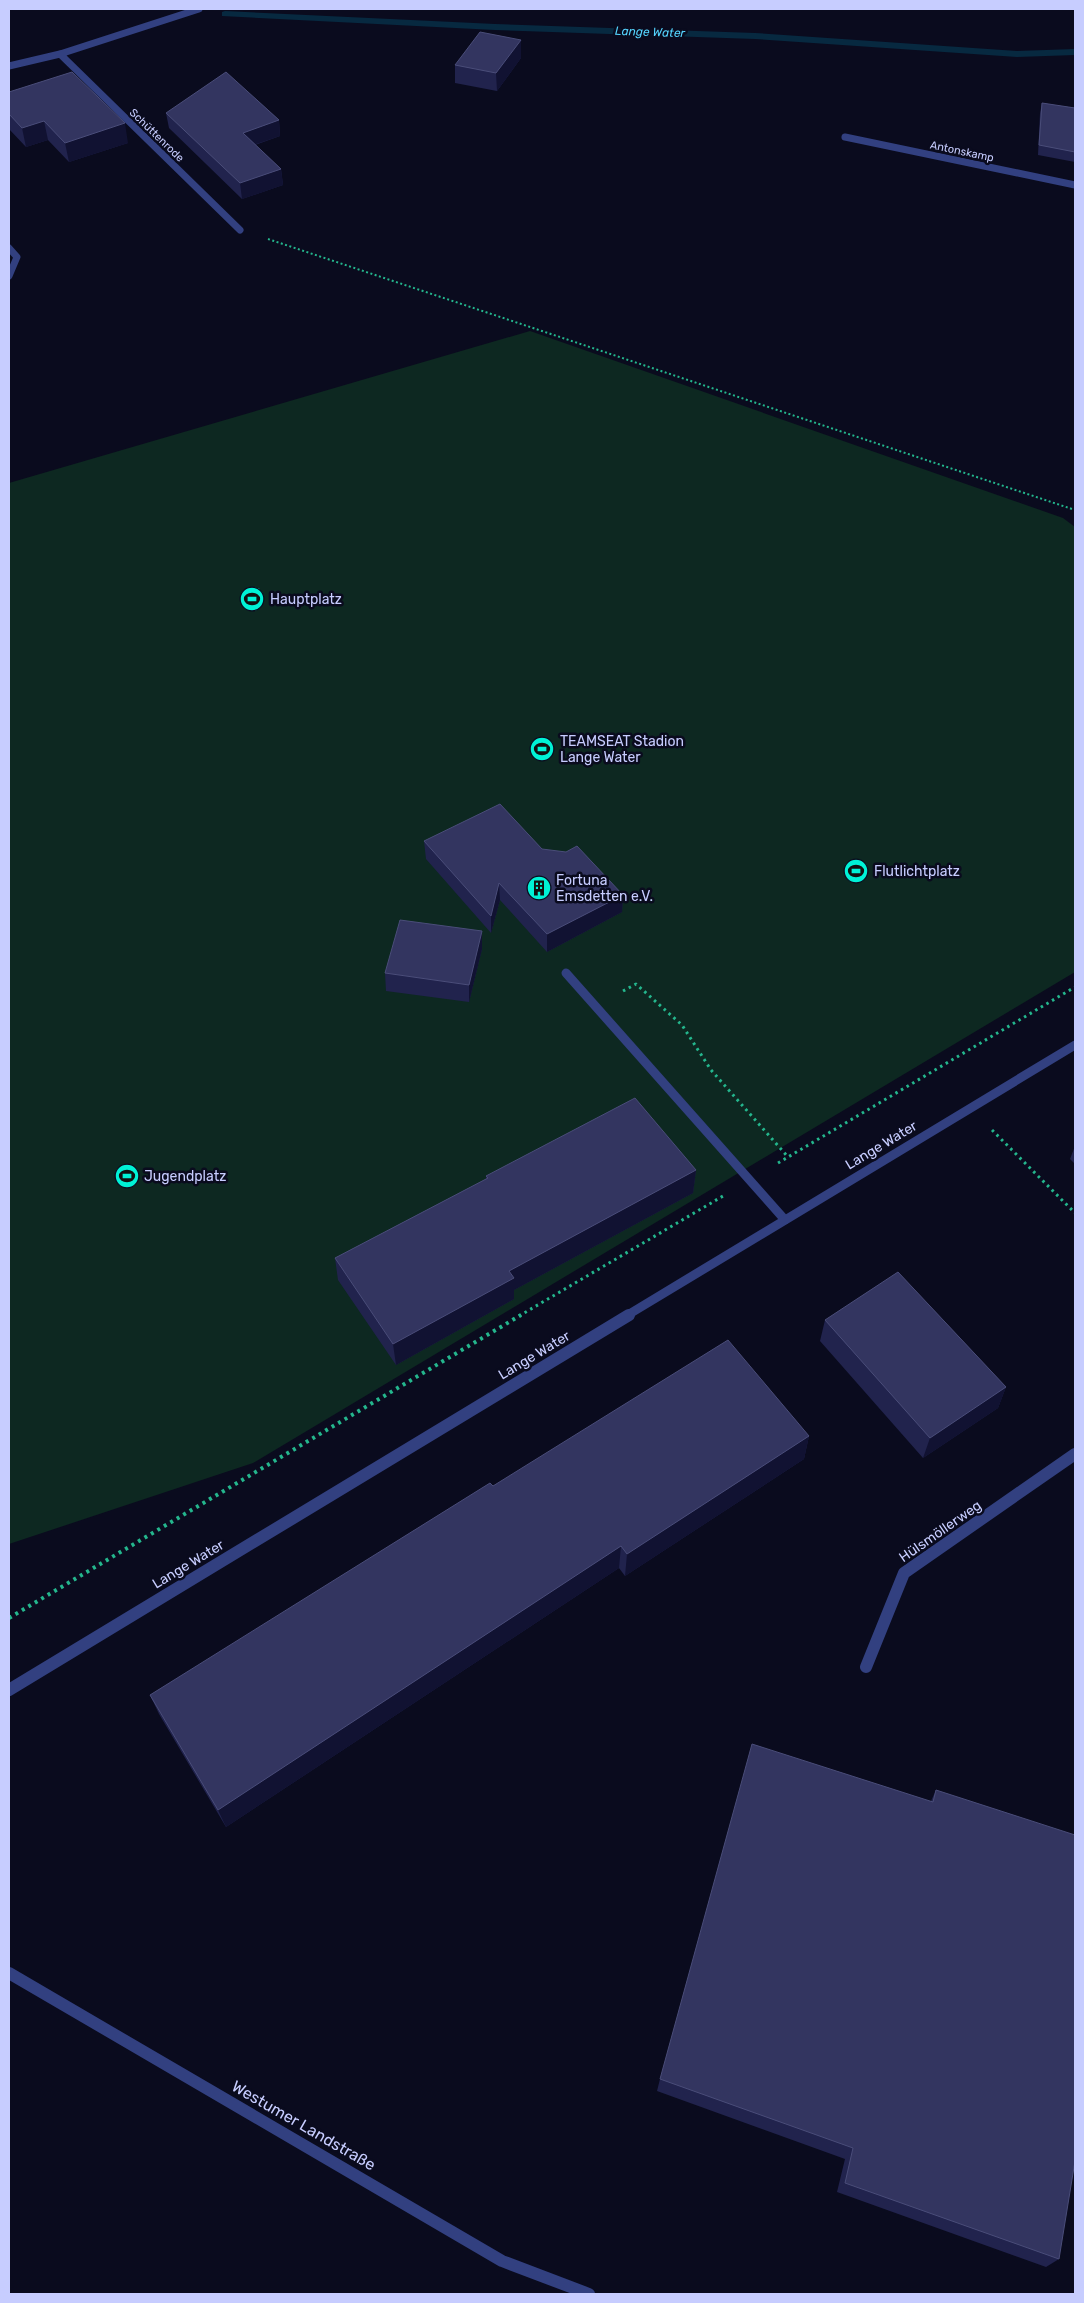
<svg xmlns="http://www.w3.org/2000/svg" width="1084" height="2303" viewBox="0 0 1084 2303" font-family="Rubik,sans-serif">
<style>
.green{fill:#0d2821}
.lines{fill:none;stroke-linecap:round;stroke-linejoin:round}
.stream{fill:#072940;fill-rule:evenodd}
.path-far2{stroke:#24b68d;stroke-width:2;stroke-dasharray:2 2.5;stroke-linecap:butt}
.path-far1{stroke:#24b68d;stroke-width:3;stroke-dasharray:2.5 4;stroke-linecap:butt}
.path{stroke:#24b68d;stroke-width:4;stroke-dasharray:3 4.5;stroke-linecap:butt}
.service-far1{stroke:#324080;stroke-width:7}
.service{stroke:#324080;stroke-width:9}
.minor-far2{stroke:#324080;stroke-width:7}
.minor-far1{stroke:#324080;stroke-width:9}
.minor{stroke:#324080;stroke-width:12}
.wall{fill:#21234d}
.shaded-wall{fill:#111232}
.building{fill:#333560;stroke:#4a4d79}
.labels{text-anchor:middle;stroke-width:5;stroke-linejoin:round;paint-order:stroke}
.far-street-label{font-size:11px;fill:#c7cdff;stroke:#0a0b1e}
.far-water-label{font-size:12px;font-style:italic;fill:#55d5ff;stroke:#0a0b1e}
.poi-label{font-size:14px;fill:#c7cdff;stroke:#0a0b1e;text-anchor:start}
.street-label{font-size:14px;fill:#c7cdff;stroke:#0a0b1e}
.near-street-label{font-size:16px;fill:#c7cdff;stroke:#0a0b1e}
</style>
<rect width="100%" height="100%" fill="#0a0b1e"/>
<path class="green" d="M530 331 1063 518 1075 527V972L253 1463 9 1544V483Z"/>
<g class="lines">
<path class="stream" d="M225 11 495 24 755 33 1017 51 1075 49V55L1017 57 755 39 495 30 222 16V12Z"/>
<path class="path-far2" d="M268 239 1075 510"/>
<path class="path-far1" d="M623 991 636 984 682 1025 711 1070 788 1157
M992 1130 1075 1213
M778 1163 1075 987
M519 1316 723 1196"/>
<path class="path" d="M9 1618 521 1315"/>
<path class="service-far1" d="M9 248 17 257 9 276"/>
<path class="service" d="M566 973 785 1220"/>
<path class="minor-far2" d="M60 54 240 230
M9 66 60 54 199 9
M845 137 1075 185"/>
<path class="minor-far1" d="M626 1316 1075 1045"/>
<path class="minor" d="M866 1667 904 1573 1075 1454
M9 1690 629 1315
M9 1973 502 2261 589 2294"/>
</g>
<path class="wall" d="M521 58 497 91 455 83V65Z
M9 92 128 143 69 162 48 140 26 147 9 129Z
M1042 103 1075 108V162L1038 155 1040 113Z
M166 113 279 120 280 136 255 145 281 169 283 185 242 199 169 128Z
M424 841 542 849 623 895 622 912 547 952 500 900 491 933 426 859Z
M482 949 469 1002 386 991 385 973Z
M1075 1146V1164L1070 1159Z
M696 1170 693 1193 514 1290V1299L396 1365 338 1280 335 1258 486 1179V1176Z
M825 1320 1006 1387 998 1408 923 1458 820 1341Z
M809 1436 804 1459 625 1576 619 1568 226 1827 159 1714 150 1695 493 1486Z
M936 1790 1059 2259 1046 2267 837 2192 845 2159 657 2091 660 2079 931 1801Z"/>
<path class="shaded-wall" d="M521 40V58L497 91 496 73Z
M279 120 280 136 244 148 243 133Z
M44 121 48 140 26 147 22 128Z
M125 123 128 143 69 162 65 143Z
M281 169 283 185 242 199 240 183Z
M499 883 500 900 491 933V916Z
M623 895 622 912 547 952V934Z
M482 931V949L469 1002V985Z
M696 1170 693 1193 514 1290V1299L396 1365 393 1344 509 1271Z
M1006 1387 998 1408 923 1458 930 1438Z
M809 1436 804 1459 625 1576 627 1554Z
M621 1546 619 1568 226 1827 218 1810Z"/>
<path class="building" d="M480 32 521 40 496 73 455 65Z
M72 72 125 123 65 143 44 121 22 128 9 114V92Z
M226 72 279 120 243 133 281 169 240 183 166 113Z
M1042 103 1075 108V152L1039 145Z
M500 804 542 849 566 852 577 846 623 895 547 934 499 883 491 916 424 841Z
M400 920 482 931 469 985 385 973Z
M635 1098 696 1170 509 1271 514 1278 393 1344 335 1258 488 1178 486 1176Z
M898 1272 1006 1387 930 1438 825 1320Z
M728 1340 809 1436 627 1554 621 1546 218 1810 150 1695 490 1483 493 1486Z
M752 1744 933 1802 936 1790 1075 1835V2161L1059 2259 845 2183 853 2148 660 2079Z"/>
<defs>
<g id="stadium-disc" transform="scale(1.25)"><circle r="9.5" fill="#00f2d6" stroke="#0a0b1e"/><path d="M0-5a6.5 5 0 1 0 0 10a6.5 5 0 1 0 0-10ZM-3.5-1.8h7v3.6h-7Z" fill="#111"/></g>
<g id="building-disc" transform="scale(1.25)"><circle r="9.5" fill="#00f2d6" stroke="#0a0b1e"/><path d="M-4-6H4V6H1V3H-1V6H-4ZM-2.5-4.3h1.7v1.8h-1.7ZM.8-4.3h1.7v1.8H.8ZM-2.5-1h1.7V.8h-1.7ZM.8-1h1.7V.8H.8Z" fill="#111"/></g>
</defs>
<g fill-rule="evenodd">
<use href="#stadium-disc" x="252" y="599"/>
<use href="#stadium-disc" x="542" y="749"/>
<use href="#stadium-disc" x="856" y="871"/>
<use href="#building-disc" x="539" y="888"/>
<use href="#stadium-disc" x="127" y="1176"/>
</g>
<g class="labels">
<g class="far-street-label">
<text transform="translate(157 135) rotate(44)" y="4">Schüttenrode</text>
<text transform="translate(962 151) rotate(12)" y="4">Antonskamp</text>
</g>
<g class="far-water-label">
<text transform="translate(650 32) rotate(2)" y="4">Lange Water</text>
</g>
<g class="poi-label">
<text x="270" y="604">Hauptplatz</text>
<text x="560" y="746">TEAMSEAT Stadion<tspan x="560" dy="16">Lange Water</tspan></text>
<text x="874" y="876">Flutlichtplatz</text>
<text x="556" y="885">Fortuna<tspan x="556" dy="16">Emsdetten e.V.</tspan></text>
<text x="144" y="1181">Jugendplatz</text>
</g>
<g class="street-label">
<text transform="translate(881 1145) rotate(-31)" y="5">Lange Water</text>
<text transform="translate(534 1355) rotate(-31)" y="5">Lange Water</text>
<text transform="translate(940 1531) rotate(-35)" y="5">Hülsmöllerweg</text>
<text transform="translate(188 1564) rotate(-31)" y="5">Lange Water</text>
</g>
<g class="near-street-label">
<text transform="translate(304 2125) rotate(30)" y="6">Westumer Landstraße</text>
</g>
</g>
<rect width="1084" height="2303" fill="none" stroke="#c7cdff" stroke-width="20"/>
</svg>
